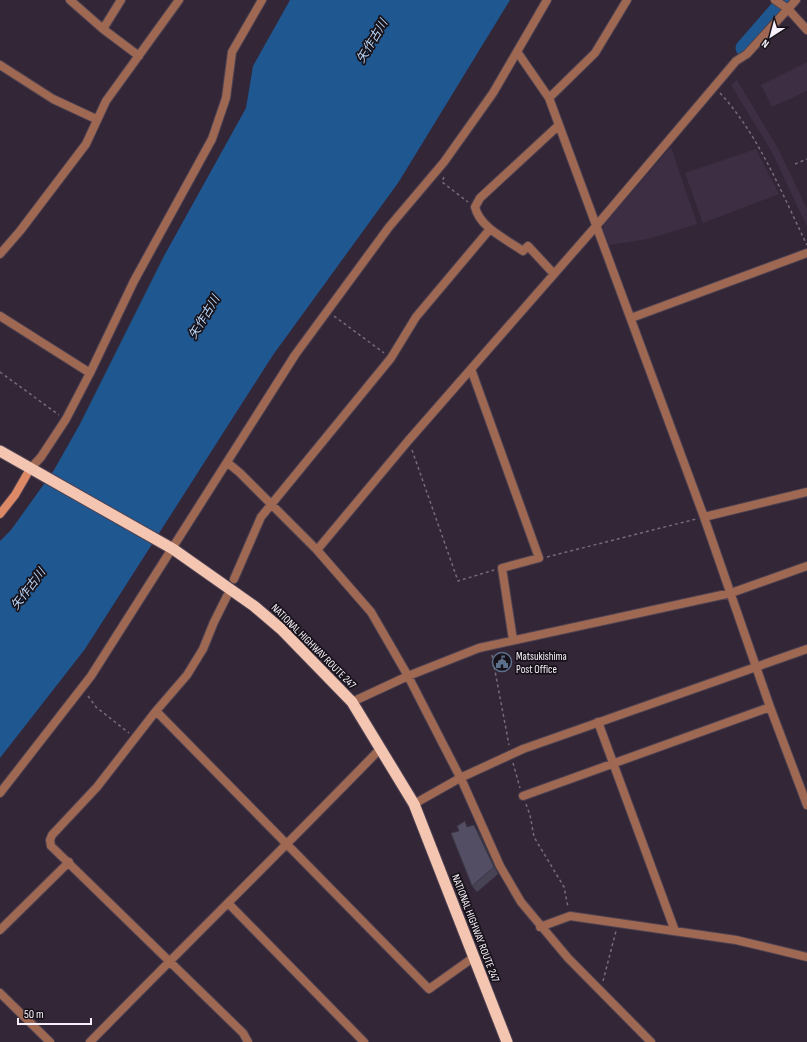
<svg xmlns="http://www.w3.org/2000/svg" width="807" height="1042" viewBox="0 0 807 1042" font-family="'Sofia Sans Condensed','Noto Sans JP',sans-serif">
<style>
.built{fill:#3e2e44}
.water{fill:#1f5791}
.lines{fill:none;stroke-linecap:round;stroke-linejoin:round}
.river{stroke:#1f5791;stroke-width:17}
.minor-casing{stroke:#4e4252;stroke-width:10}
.tertiary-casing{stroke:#4e4252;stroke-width:10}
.secondary-casing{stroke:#4e4252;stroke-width:10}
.trunk-casing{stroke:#4e4252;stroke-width:13}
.path{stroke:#776c7b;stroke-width:1.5;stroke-dasharray:3 3;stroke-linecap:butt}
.minor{stroke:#9e6852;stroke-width:8}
.tertiary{stroke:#9e6852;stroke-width:8}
.secondary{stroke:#de8965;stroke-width:8}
.trunk{stroke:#f4c6b2;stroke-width:11}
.wall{fill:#474355}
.shaded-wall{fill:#3a3745}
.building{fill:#534e63;stroke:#3a3745}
.labels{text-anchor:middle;stroke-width:3.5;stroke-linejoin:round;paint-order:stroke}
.street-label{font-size:11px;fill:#f7effa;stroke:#171219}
.poi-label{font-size:11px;fill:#f7effa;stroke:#171219;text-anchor:start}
.water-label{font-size:12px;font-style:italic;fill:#bad7f9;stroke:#171219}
</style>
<rect width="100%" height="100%" fill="#332637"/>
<path class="built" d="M807 62V91L772 107 761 85Z
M737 80 779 150 807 209V227L772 152 731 85Z
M671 147 697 224 648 239 609 245 603 230 604 224Z
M756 149 779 194 703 223 685 173Z"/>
<path class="water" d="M290 0H510L398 183 273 355 85 649 0 758V541L11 530 54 470 80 424 164 256 246 108 253 66Z"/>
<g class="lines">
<path class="river" d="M744 48 786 0"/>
<g class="minor-casing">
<path id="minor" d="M70 0 103 29 139 56
M775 0 788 9 807 30
M103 29 121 0
M518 53 549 98 704 517 770 707 807 805
M0 65 53 99 96 119
M549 98 595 53 627 0
M0 254 20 231 86 144 106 101 179 0
M554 274 528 246 523 251C506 239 480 228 475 207L480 198 559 125
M0 316 90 373
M631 318 807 253
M471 369 539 558 502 568 513 640
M228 463 240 473 317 550 371 612 408 676 463 783 500 866 521 902 568 958 651 1042
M30 469 41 457 66 419 90 373 134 281 212 139 226 98 232 52 262 0
M704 517 807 492
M317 550 408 441 597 225 736 61 747 54 796 0
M234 579 261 517 391 358 416 317 490 229
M227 596 214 622 203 649 187 675 156 711 97 787 52 835 50 840 51 846 243 1033 248 1042
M352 702 408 676 479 648 731 593 807 566
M156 711 429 989 474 957
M598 722 675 931
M0 793 91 676 295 355 389 227 444 162 493 93 547 0
M523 796 770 707
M228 903 364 1042
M540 927 570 916 736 940 807 957
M0 930 69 862
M0 993 50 1042
M90 1042C187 943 285 847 381 748"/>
</g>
<g class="tertiary-casing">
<path id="tertiary" d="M414 804 460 778 523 749 807 649"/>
</g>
<g class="secondary-casing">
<path id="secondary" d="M0 514 15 495 30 469"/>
</g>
<g class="trunk-casing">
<path id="trunk" d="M0 451 173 549 254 606 281 629 352 702 414 804 507 1042"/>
</g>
<path class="path" d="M720 93C759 135 782 194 807 245
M795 164 807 159
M444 177 442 182 468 202
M334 316 384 353
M0 372 59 415
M412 450 458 581 494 570
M547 557 696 519
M492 655 509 745
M88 696 96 707 129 733
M513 763 520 788
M526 804 530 815 534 837 564 887 568 907
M603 981 616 931"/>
<use href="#minor" class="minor"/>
<use href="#tertiary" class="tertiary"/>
<use href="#secondary" class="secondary"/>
<use href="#trunk" class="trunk"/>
</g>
<path class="wall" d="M469 827 478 831 498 874 477 892 472 886 459 831Z"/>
<path class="shaded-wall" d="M474 825 478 831 498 874 494 867Z"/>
<path class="building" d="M465 821 467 827 474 825 494 867 472 886 451 833 459 831 457 826Z"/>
<defs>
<g id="civic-ring" transform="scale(1)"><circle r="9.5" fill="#171219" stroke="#5c6f8a" stroke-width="1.5"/><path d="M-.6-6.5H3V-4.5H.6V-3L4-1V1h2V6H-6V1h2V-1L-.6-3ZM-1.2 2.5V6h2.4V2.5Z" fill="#5c6f8a"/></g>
</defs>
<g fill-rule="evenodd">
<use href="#civic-ring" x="502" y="662"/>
</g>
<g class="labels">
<g class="street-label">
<text transform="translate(314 646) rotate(45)" y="4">NATIONAL HIGHWAY ROUTE 247</text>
<text transform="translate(476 928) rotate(69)" y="4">NATIONAL HIGHWAY ROUTE 247</text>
</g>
<g class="poi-label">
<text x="516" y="660">Matsukishima<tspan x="516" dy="13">Post Office</tspan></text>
</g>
<g class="water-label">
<text transform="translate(372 41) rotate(-59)" y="4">矢作古川</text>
<text transform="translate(204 317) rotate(-59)" y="4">矢作古川</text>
<text transform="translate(28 589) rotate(-53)" y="4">矢作古川</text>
</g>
</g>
<g transform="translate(771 36) rotate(216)" stroke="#171219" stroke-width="3" paint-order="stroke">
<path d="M0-3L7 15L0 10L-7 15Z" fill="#f7effa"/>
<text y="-6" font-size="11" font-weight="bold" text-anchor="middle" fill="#f7effa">N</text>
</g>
<path d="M18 1018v6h73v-6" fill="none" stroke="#f7effa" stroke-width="2"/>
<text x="24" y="1018" font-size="12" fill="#f7effa" stroke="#171219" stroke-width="3" paint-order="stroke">50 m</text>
</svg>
